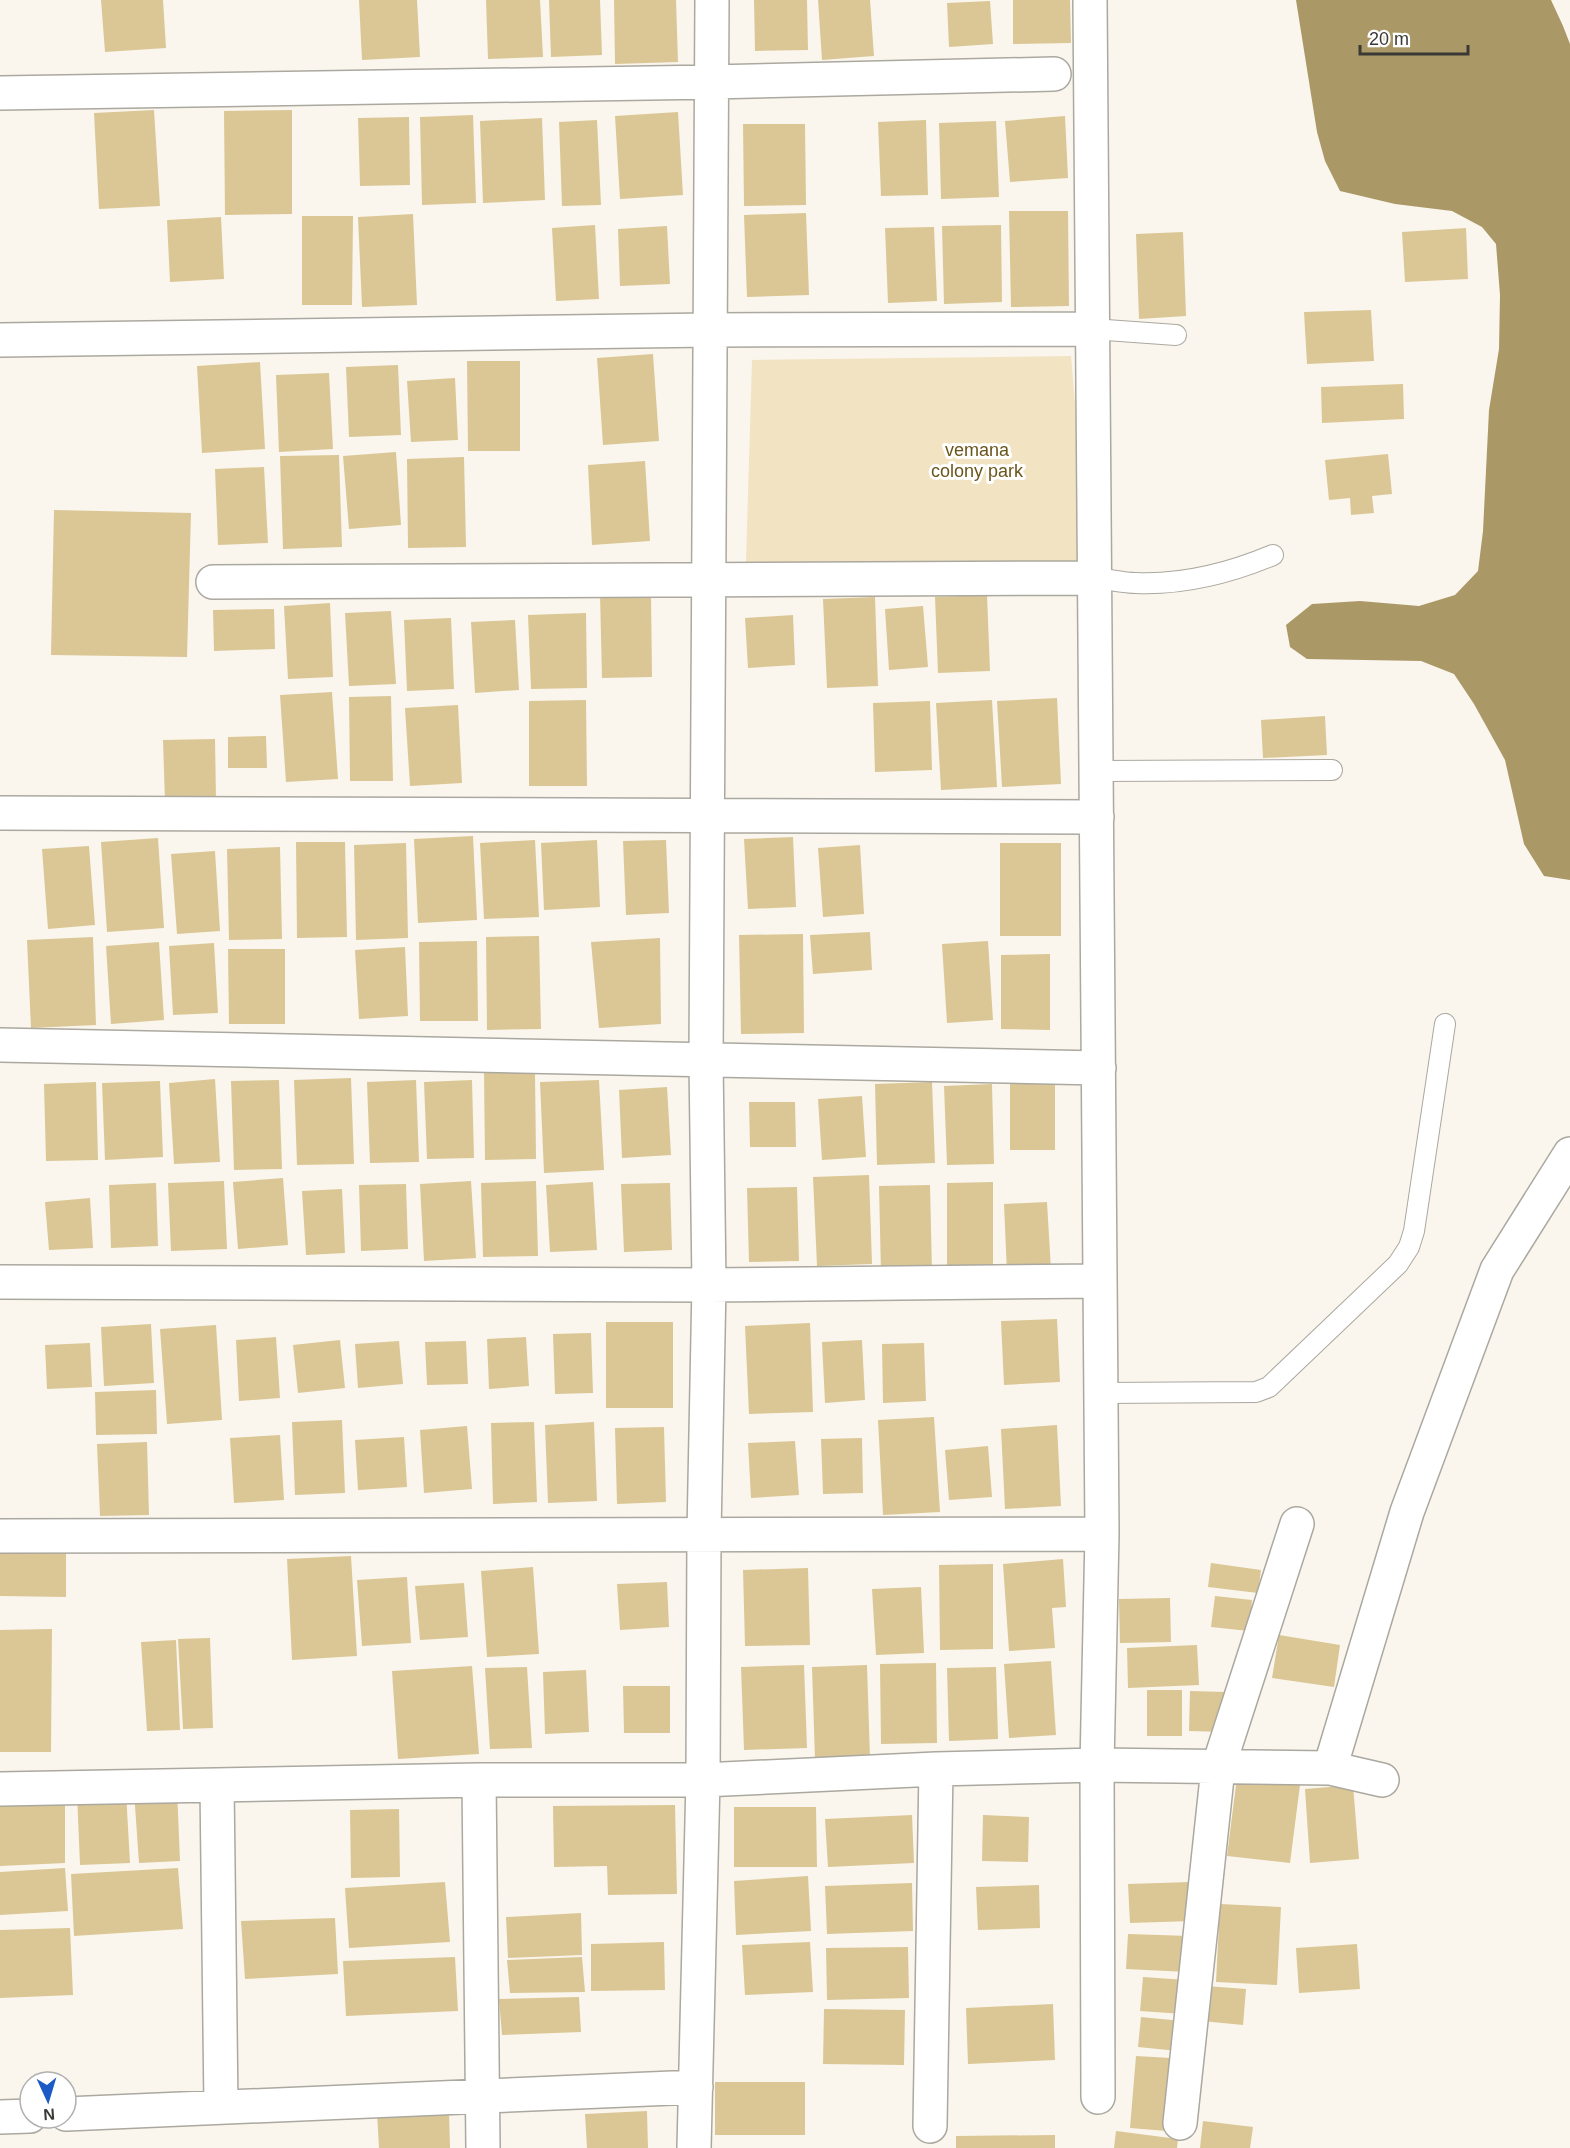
<svg xmlns="http://www.w3.org/2000/svg" width="1570" height="2148" viewBox="0 0 1570 2148" font-family="Helvetica,sans-serif">
<style>
.green{fill:#f2e4c2}
.water{fill:#ab9867}
.building{fill:#dbc795}
.lines{fill:none;stroke-linecap:round;stroke-linejoin:round}
.lane-casing{stroke:#aba89f;stroke-width:22}
.street-casing{stroke:#aba89f;stroke-width:36}
.lane{stroke:#fff;stroke-width:20}
.street{stroke:#fff;stroke-width:33}
.labels{text-anchor:middle;stroke-width:6;stroke-linejoin:round;paint-order:stroke}
.park-label{font-size:18px;fill:#6a551b;stroke:#fff}
</style>
<rect width="100%" height="100%" fill="#faf6ed"/>
<path class="green" d="M1071 356 1089 564 746 562 752 360Z"/>
<path class="water" d="M1296 0H1551L1563 26 1570 44V880L1544 876 1524 844 1505 760 1474 704 1454 674 1421 661 1307 659 1290 647 1286 625 1312 604 1360 601 1419 606 1455 595 1478 571 1483 531 1489 410 1499 349 1500 295 1496 244 1482 227 1452 211 1395 204 1340 191 1325 161 1317 132Z"/>
<path class="building" d="M101 0H163L166 48 105 52Z
M359 0H417L420 57 362 60Z
M486 0H540L543 57 488 59Z
M549 0H600L602 55 551 57Z
M614 0H676L678 62 615 64Z
M754 0H807L808 50 755 51Z
M818 0H870L874 56 822 60Z
M1013 0H1070L1071 43 1013 44Z
M990 1 993 44 949 47 947 3Z
M154 110 160 206 99 209 94 113Z
M292 110V214L225 215 224 111Z
M678 112 683 195 620 199 615 116Z
M473 115 476 203 422 205 420 117Z
M1065 116 1068 178 1010 182 1005 121Z
M409 117 410 185 360 186 358 118Z
M542 118 545 200 483 203 480 121Z
M597 120 601 205 562 206 559 122Z
M926 120 928 195 881 196 878 122Z
M996 121 999 197 941 199 939 123Z
M743 124H805L806 205 744 206Z
M1009 211H1068L1069 306 1011 307Z
M806 213 809 295 747 297 744 215Z
M413 214 417 305 362 307 358 217Z
M302 216H353L352 305H302Z
M221 217 224 279 170 282 167 220Z
M595 225 599 299 556 301 552 228Z
M1001 225 1002 302 944 304 942 226Z
M667 226 670 284 620 286 618 229Z
M934 227 937 301 888 303 885 228Z
M1466 228 1468 279 1405 282 1402 232Z
M1183 232 1186 316 1139 319 1136 234Z
M1371 310 1374 361 1307 364 1304 312Z
M653 354 659 441 603 445 597 358Z
M467 361H520V451H468Z
M260 362 265 449 202 453 197 366Z
M398 365 401 435 349 437 346 367Z
M329 373 333 449 279 452 276 375Z
M455 378 458 440 411 442 407 381Z
M1403 384 1404 419 1322 423 1321 387Z
M396 452 401 525 349 529 343 456Z
M1388 454 1392 494 1372 496 1374 513 1351 515 1350 498 1329 500 1325 460Z
M339 455 342 547 283 549 280 456Z
M464 457 466 547 408 548 407 459Z
M645 461 650 541 592 545 588 465Z
M264 467 268 543 218 545 215 469Z
M54 510 191 513 187 657 51 655Z
M600 594H651L652 677 602 678Z
M987 595 990 671 938 673 935 597Z
M875 597 878 686 827 688 823 599Z
M330 603 333 677 288 679 284 606Z
M923 606 928 667 889 670 885 609Z
M274 609 275 649 214 651 213 610Z
M391 611 396 684 349 686 345 613Z
M586 613 587 688 531 689 528 615Z
M793 615 795 665 748 668 745 618Z
M451 618 454 689 407 691 404 620Z
M515 620 519 690 475 693 471 622Z
M332 692 338 779 286 782 280 695Z
M391 696 393 781H350L349 697Z
M1057 698 1061 784 1002 787 997 701Z
M586 700 587 786H529V701Z
M992 700 997 787 941 790 936 703Z
M930 701 932 770 875 772 873 703Z
M458 705 462 783 410 786 405 708Z
M1325 716 1327 755 1263 758 1261 720Z
M266 736 267 768H228V737Z
M215 739 216 799 165 801 163 740Z
M473 836 477 920 418 923 414 839Z
M793 837 796 907 748 909 744 839Z
M158 838 164 928 107 932 101 842Z
M535 840 539 917 484 919 480 843Z
M597 840 600 907 544 910 541 843Z
M666 840 669 913 626 915 623 841Z
M296 842H345L347 937 297 938Z
M406 843 408 938 356 940 354 845Z
M1000 843H1061V936H1000Z
M860 845 864 914 823 917 818 848Z
M89 846 95 925 48 929 42 849Z
M280 847 282 939 229 940 227 849Z
M215 851 220 931 177 934 171 854Z
M870 932 872 970 813 974 810 935Z
M803 934 804 1033 741 1034 739 935Z
M539 936 541 1029 487 1030 486 937Z
M93 937 96 1025 31 1028 27 940Z
M660 938 661 1024 599 1028 591 942Z
M477 941 478 1021H420L419 942Z
M988 941 993 1020 947 1023 942 944Z
M159 942 164 1020 111 1024 106 946Z
M214 943 218 1013 173 1015 169 946Z
M405 947 408 1016 359 1019 355 950Z
M228 949H285V1024H229Z
M1050 954V1030L1001 1029V955Z
M484 1072H535L536 1159 485 1160Z
M1055 1074V1150H1010V1075Z
M351 1078 354 1164 297 1165 294 1080Z
M215 1079 220 1162 174 1164 169 1083Z
M279 1080 282 1169 234 1170 231 1081Z
M416 1080 419 1162 370 1163 367 1082Z
M472 1080 474 1158 427 1159 424 1082Z
M599 1080 604 1170 544 1173 540 1082Z
M160 1081 163 1157 105 1160 102 1083Z
M96 1082 98 1160 46 1161 44 1084Z
M932 1082 935 1163 877 1165 875 1084Z
M992 1084 994 1164 947 1165 944 1086Z
M667 1087 671 1155 622 1158 619 1090Z
M862 1096 866 1157 822 1160 818 1099Z
M749 1102H795L796 1147H750Z
M869 1175 872 1264 817 1266 813 1177Z
M283 1178 288 1245 238 1249 233 1182Z
M224 1181 227 1249 171 1251 168 1183Z
M471 1181 476 1258 424 1261 420 1184Z
M536 1181 538 1256 483 1257 481 1183Z
M593 1182 597 1250 550 1252 546 1185Z
M993 1182V1271L947 1272V1183Z
M156 1183 158 1246 111 1248 109 1185Z
M670 1183 672 1250 624 1252 621 1184Z
M406 1184 408 1249 361 1251 359 1185Z
M930 1185 932 1272 881 1273 879 1186Z
M797 1187 799 1261 749 1262 747 1188Z
M342 1189 345 1253 306 1255 302 1191Z
M90 1198 93 1248 49 1250 45 1202Z
M1047 1202 1051 1270 1007 1273 1004 1204Z
M1057 1319 1060 1382 1004 1385 1001 1321Z
M606 1322H673V1408H606Z
M810 1323 813 1412 749 1414 745 1326Z
M151 1324 154 1383 104 1386 101 1327Z
M216 1325 222 1420 167 1424 160 1329Z
M591 1333 593 1393 555 1394 553 1334Z
M276 1337 280 1398 239 1401 236 1340Z
M526 1337 529 1386 489 1389 487 1339Z
M340 1340 345 1388 298 1393 293 1345Z
M862 1340 865 1400 825 1403 822 1342Z
M399 1341 403 1384 358 1388 355 1344Z
M466 1341 468 1384 427 1385 425 1342Z
M90 1343 92 1387 47 1389 45 1345Z
M924 1343 926 1401 883 1403 882 1344Z
M156 1390 157 1434 96 1435 95 1392Z
M934 1417 940 1512 883 1515 878 1420Z
M342 1420 345 1493 295 1495 292 1422Z
M534 1422 537 1502 493 1504 491 1423Z
M594 1422 597 1501 548 1503 545 1425Z
M1057 1425 1061 1506 1005 1509 1001 1429Z
M467 1426 472 1489 424 1493 420 1430Z
M664 1427 666 1502 617 1504 615 1428Z
M280 1435 284 1500 234 1503 230 1438Z
M404 1437 407 1487 358 1490 355 1440Z
M862 1438 863 1493 823 1494 821 1439Z
M795 1441 799 1495 751 1498 748 1443Z
M147 1442 149 1515 100 1516 97 1444Z
M988 1446 992 1497 949 1500 945 1450Z
M0 1540 66 1541V1597L0 1596Z
M351 1556 357 1656 292 1660 287 1559Z
M1063 1559 1066 1607 1052 1608 1055 1648 1009 1651 1003 1564Z
M1211 1563 1261 1570 1258 1593 1208 1587Z
M993 1564V1649L940 1650 939 1565Z
M533 1567 539 1654 487 1657 481 1571Z
M808 1568 810 1645 745 1646 743 1570Z
M407 1577 411 1643 362 1646 357 1580Z
M667 1582 669 1627 620 1630 617 1584Z
M464 1583 468 1637 420 1640 415 1586Z
M921 1587 924 1653 876 1655 872 1589Z
M1215 1596 1252 1600 1249 1631 1211 1627Z
M1170 1598 1171 1642 1120 1643 1119 1599Z
M52 1629 51 1752H0V1630Z
M1279 1635 1340 1645 1334 1687 1272 1678Z
M210 1638 213 1728 183 1729 178 1639Z
M176 1640 180 1730 147 1731 141 1642Z
M1197 1645 1199 1685 1128 1688 1127 1648Z
M1051 1661 1056 1735 1009 1738 1004 1664Z
M936 1663 937 1743 881 1744 880 1664Z
M804 1665 807 1748 744 1750 741 1667Z
M867 1665 870 1758 815 1760 812 1667Z
M472 1666 479 1754 398 1759 392 1671Z
M527 1667 532 1748 490 1749 485 1668Z
M996 1667 998 1739 949 1741 947 1668Z
M586 1670 589 1732 545 1734 543 1672Z
M623 1686H670V1733H624Z
M1147 1690H1182V1736H1147Z
M1190 1691 1226 1692 1225 1732 1189 1731Z
M1237 1777 1300 1785 1290 1863 1227 1856Z
M1353 1785 1359 1859 1310 1863 1305 1789Z
M177 1789 180 1861 139 1863 134 1792Z
M126 1792 130 1863 80 1865 77 1794Z
M65 1796V1863L0 1866V1800Z
M675 1805 677 1894 608 1895 607 1866 554 1867 553 1806Z
M734 1807H816L817 1867H734Z
M399 1809 400 1877 351 1878 350 1810Z
M912 1815 914 1863 828 1867 825 1819Z
M983 1815 1029 1817 1028 1862 982 1861Z
M65 1868 68 1911 0 1915V1872Z
M178 1868 183 1929 74 1936 71 1874Z
M808 1876 811 1931 736 1935 734 1881Z
M445 1882 450 1942 349 1948 345 1888Z
M1190 1882 1192 1921 1130 1923 1128 1884Z
M912 1883 913 1931 827 1934 825 1886Z
M1039 1885 1040 1928 978 1930 976 1887Z
M1220 1904 1281 1907 1277 1985 1216 1982Z
M581 1913 582 1955 508 1958 506 1917Z
M335 1918 338 1974 245 1979 241 1921Z
M70 1928 73 1995 0 1998V1930Z
M1128 1934 1190 1936 1188 1972 1126 1969Z
M664 1942 665 1990 591 1991V1944Z
M810 1942 813 1992 745 1995 742 1945Z
M1357 1944 1360 1989 1299 1993 1296 1948Z
M908 1947 909 1998 827 2000 826 1948Z
M455 1957 458 2011 346 2016 343 1961Z
M582 1957 585 1992 510 1993 507 1960Z
M1143 1977 1186 1980 1183 2014 1140 2011Z
M1206 1986 1246 1989 1243 2025 1202 2021Z
M579 1997 581 2032 502 2035 499 1999Z
M1053 2004 1055 2060 968 2064 966 2008Z
M824 2009 905 2010 904 2065 823 2064Z
M1141 2017 1182 2021 1178 2051 1138 2047Z
M1136 2056 1171 2058 1167 2131 1130 2128Z
M715 2082H805V2135H715Z
M449 2110 450 2148H379L377 2113Z
M647 2111 648 2148H587L585 2114Z
M1203 2121 1253 2127 1250 2148H1200Z
M1116 2131 1178 2139 1177 2148H1114Z
M1055 2135V2148H956V2136Z"/>
<g class="lines">
<g class="lane-casing">
<path id="lane" d="M1092 329 1176 335
M1095 578C1108 579 1123 583 1136 583 1183 585 1230 573 1273 555
M1096 771 1332 770
M1101 1393 1256 1392 1269 1387 1398 1264 1409 1247 1414 1231 1445 1024"/>
</g>
<g class="street-casing">
<path id="street" d="M1090 0 1102 1534 1097 1765 1098 2097
M0 93 712 82 1054 74
M0 340 710 330 1092 329
M213 582 1095 578
M0 813 1097 817
M0 1045 1099 1068
M0 1282 709 1285 1100 1281
M0 1536 1102 1534
M1330 1768 1407 1512 1497 1270 1570 1154
M479 1780 483 2148
M217 1785 221 2107
M0 1789 479 1780H703L936 1769 1097 1765 1330 1768 1382 1780
M66 2114 696 2087
M0 2117 30 2116
M1180 2123 1218 1768 1297 1524
M930 2126 936 1769
M694 2148 703 1780 704 1533 709 1285 706 1060 712 0"/>
</g>
<use href="#lane" class="lane"/>
<use href="#street" class="street"/>
</g>
<g class="labels">
<g class="park-label">
<text x="977" y="456">vemana<tspan x="977" dy="21">colony park</tspan></text>
</g>
</g>
<g transform="translate(48 2100) rotate(176)"><circle r="28" fill="#ffffff" stroke="#b0b0af" stroke-width="1.5"/>
<path d="M0-4.5L10 22L0 15L-10 22Z" fill="#1c5ac6"/>
<text y="-9" font-size="16" font-weight="bold" text-anchor="middle" fill="#3a3936">N</text>
</g>
<path d="M1360 45v9h108v-9" fill="none" stroke="#3a3936" stroke-width="3"/>
<text x="1369" y="45" font-size="18" fill="#3a3936" stroke="#ffffff" stroke-width="4.5" paint-order="stroke">20 m</text>
</svg>
